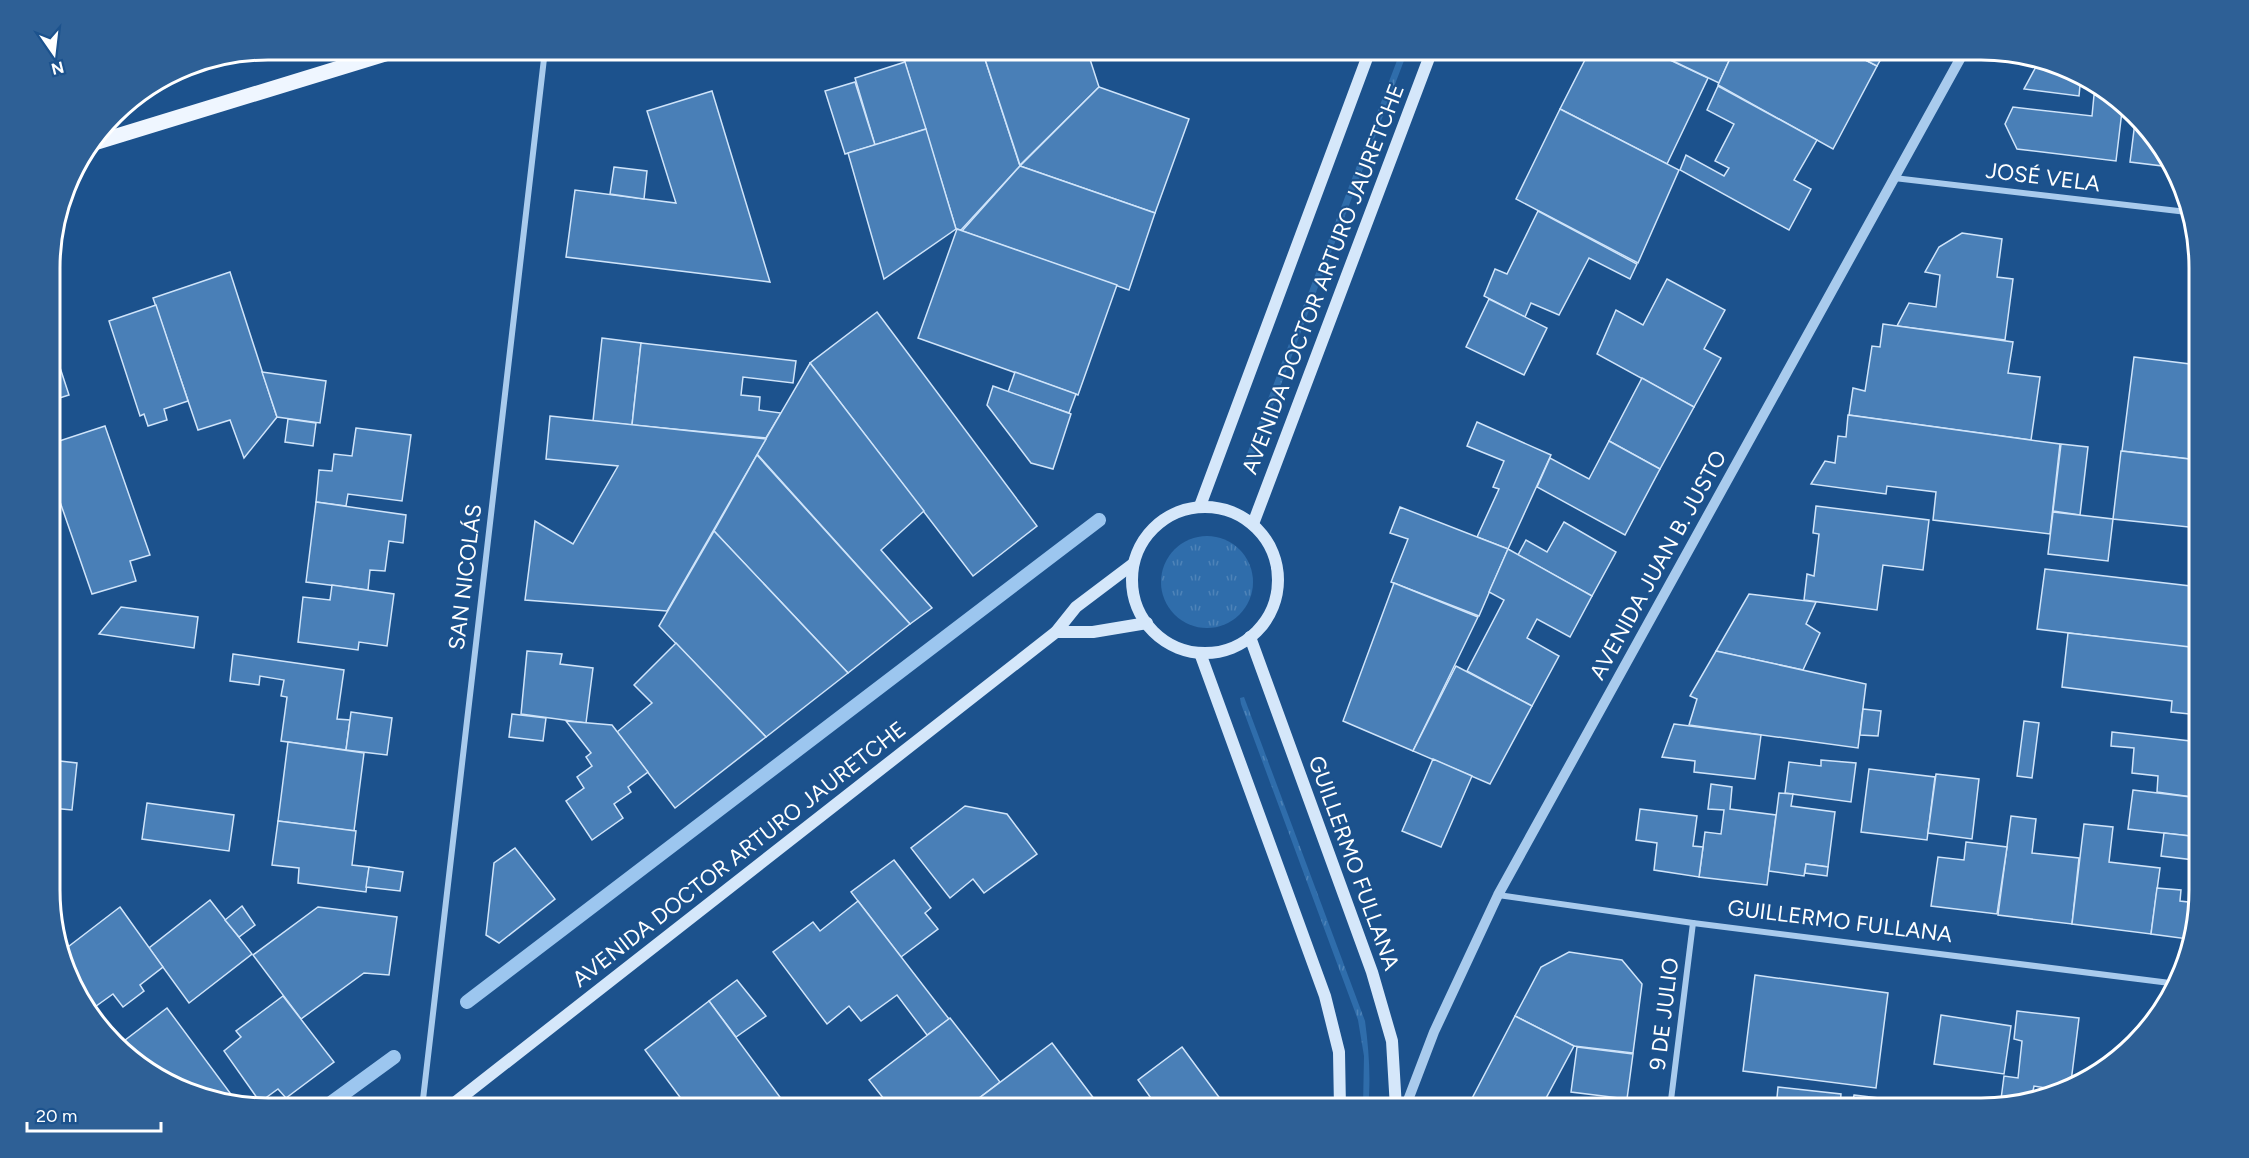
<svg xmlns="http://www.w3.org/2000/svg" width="2249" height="1158" font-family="Figtree,sans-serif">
	<defs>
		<pattern id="park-tufts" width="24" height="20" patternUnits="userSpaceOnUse" patternTransform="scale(1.5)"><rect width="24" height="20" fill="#2f6dab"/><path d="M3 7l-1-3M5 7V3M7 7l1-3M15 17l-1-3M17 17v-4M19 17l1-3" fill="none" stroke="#4e83b8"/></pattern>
	</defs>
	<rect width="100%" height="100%" fill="#1c528d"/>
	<g fill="url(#park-tufts)">
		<path d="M1401,50H1408L1250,466L1249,469H1244V462Z"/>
		<circle cx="1207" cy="582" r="46"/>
		<path d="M1244,697L1365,1021C1369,1051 1371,1078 1368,1108H1363L1364,1056L1358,1020L1241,704L1240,698Z"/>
	</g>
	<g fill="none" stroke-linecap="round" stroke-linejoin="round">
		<g stroke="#9cc6ef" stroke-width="14">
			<path d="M467,1002L1099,520"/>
			<path d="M324,1108L394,1057"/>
		</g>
	</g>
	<g fill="#497fb7" stroke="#cfe4fa" stroke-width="1.5">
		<path d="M901,50H982L1020,166L961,230L956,229Z"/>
		<path d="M982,50H1087L1099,87L1020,165Z"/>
		<path d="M1590,50H1649L1708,78L1667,164L1560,109Z"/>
		<path d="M1650,50H1734L1719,83Z"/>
		<path d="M1734,50H1846L1877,66L1833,149L1718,85Z"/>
		<path d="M1846,50H1886L1877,66Z"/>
		<path d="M905,62L926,129L875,145L855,78Z"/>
		<path d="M2038,63L2078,72L2081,75L2079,96L2024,89Z"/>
		<path d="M855,82L875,145L845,154L825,91Z"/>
		<path d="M1718,86L1817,140L1794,180L1811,189L1789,230L1680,170L1686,155L1724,176L1729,168L1715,161L1734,124L1707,110Z"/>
		<path d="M1099,87L1189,119L1155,213L1020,166Z"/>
		<path d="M712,91L770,282L566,257L575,190L676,203L647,111Z"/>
		<path d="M2094,95L2106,97L2122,111L2116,161L2017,149L2005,124L2013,107L2092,116Z"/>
		<path d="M1560,109L1679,170L1638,263L1516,199Z"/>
		<path d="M2135,122L2163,146L2171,167L2130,162Z"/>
		<path d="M926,129L956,229L884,279L848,153Z"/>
		<path d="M1020,166L1155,213L1129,290L962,231Z"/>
		<path d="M614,167L647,171L644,199L610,194Z"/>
		<path d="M1538,211L1637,264L1630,279L1589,258L1559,315L1531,303L1525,317L1484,296L1495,269L1507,274Z"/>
		<path d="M957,229L1117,285L1078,395L918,338Z"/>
		<path d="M1962,233L2002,239L1997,277L2013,279L2005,340L1897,326L1909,303L1936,307L1940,275L1925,272L1939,247Z"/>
		<path d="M230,272L277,417L244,458L230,420L198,430L153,298Z"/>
		<path d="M1667,279L1725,310L1704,349L1721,358L1694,407L1597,354L1616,310L1643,325Z"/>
		<path d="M1489,299L1547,328L1524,375L1466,347Z"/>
		<path d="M156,305L188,401L164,409L167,420L148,426L144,414L140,416L109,321Z"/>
		<path d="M877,312L1037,526L973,576L810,363Z"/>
		<path d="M1883,324L2013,342L2008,373L2040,377L2031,440L1849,415L1853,388L1865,391L1872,346L1880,347Z"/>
		<path d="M50,337L69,395L50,401Z"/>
		<path d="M602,338L641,343L632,425L593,421Z"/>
		<path d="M641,343L796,361L793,383L743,377L741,395L760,397L759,410L781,413L766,438L632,425Z"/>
		<path d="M2134,357L2198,365V460L2122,451Z"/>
		<path d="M810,363L924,511L881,550L932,608L910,624L757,454Z"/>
		<path d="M262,372L326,381L320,423L277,417Z"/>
		<path d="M1015,372L1076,394L1069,413L1008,392Z"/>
		<path d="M1642,378L1694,407L1660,469L1609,441Z"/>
		<path d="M993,386L1071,414L1053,469L1031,463L987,405Z"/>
		<path d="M1848,415L2060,444L2050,534L1933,520L1936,492L1887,486L1886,494L1811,484L1825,461L1835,463L1838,436L1846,437Z"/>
		<path d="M550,416L766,439L667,611L525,600L535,521L573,544L618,466L546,459Z"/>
		<path d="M288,419L316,423L313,446L285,442Z"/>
		<path d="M1477,422L1551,455L1508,549L1477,537L1499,489L1493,487L1504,461L1467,446Z"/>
		<path d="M105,426L150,555L130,561L136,581L92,594L50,473V444Z"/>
		<path d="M356,428L411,435L402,501L348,494L346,506L316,502L319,470L332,471L334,454L352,456Z"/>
		<path d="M1609,441L1660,469L1625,535L1537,487L1550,458L1589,479Z"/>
		<path d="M2061,444L2088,447L2080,515L2053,511Z"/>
		<path d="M2121,451L2198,460V528L2113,519Z"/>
		<path d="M757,455L910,624L848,673L714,531Z"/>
		<path d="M316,502L406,515L403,543L389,541L385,571L370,570L368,590L306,582Z"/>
		<path d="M1816,506L1929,520L1923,570L1883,565L1877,610L1804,600L1807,574L1814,576L1819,534L1813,533Z"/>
		<path d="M1400,507L1508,549L1479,616L1391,582L1408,539L1390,533Z"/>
		<path d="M2053,512L2113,519L2108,561L2048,554Z"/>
		<path d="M1564,522L1616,552L1592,596L1518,555L1526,540L1547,552Z"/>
		<path d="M714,531L848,673L766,737L659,626Z"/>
		<path d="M1508,549L1592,596L1570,637L1537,619L1527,638L1559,656L1532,706L1467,671L1504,600L1489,592Z"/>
		<path d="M2045,569L2199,587V649L2037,629Z"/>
		<path d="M1394,583L1478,617L1413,751L1343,721Z"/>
		<path d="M332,585L394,594L387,646L359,642L358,650L298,642L303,597L330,600Z"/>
		<path d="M1749,594L1816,602L1806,624L1820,633L1803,670L1716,651Z"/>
		<path d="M121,607L198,617L194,648L99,634Z"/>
		<path d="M2068,633L2199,648V715L2171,712L2172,701L2062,687Z"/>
		<path d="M676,643L766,737L675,808L617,732L652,703L634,685Z"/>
		<path d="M527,651L562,654L560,664L593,668L586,723L521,714Z"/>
		<path d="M1716,651L1866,684L1858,748L1689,725L1697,699L1690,696Z"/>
		<path d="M233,654L344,670L337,719L350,720L346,750L281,741L287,697L281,696L284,680L260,676L259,685L230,681Z"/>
		<path d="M1456,666L1532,706L1490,784L1413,751Z"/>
		<path d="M1863,709L1881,711L1878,736L1860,735Z"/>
		<path d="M351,712L392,718L387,755L346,750Z"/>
		<path d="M512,714L546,718L543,741L509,737Z"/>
		<path d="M566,721L612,725L648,772L628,787L631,792L614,804L623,818L592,840L566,801L584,788L577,777L592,766L586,757L591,753Z"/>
		<path d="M2024,721L2039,723L2032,778L2017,776Z"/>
		<path d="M1674,724L1761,735L1755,779L1694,772L1695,761L1662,757Z"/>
		<path d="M2112,732L2199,742V798L2157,792L2158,776L2132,773L2134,748L2111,746Z"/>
		<path d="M288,742L364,753L354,831L278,821Z"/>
		<path d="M1433,759L1472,776L1441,847L1402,831Z"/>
		<path d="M51,760L77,763L72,810L51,808Z"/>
		<path d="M1821,760L1856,763L1851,802L1785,793L1789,762L1821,766Z"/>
		<path d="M1869,769L1935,777L1927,840L1861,832Z"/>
		<path d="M1936,774L1979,779L1972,839L1928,833Z"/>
		<path d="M1711,784L1732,787L1730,809L1776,815L1767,885L1699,877L1705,832L1721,834L1724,810L1708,809Z"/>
		<path d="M2133,790L2199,798V837L2128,829Z"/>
		<path d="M1779,793L1793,794L1791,806L1835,812L1828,867L1806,864L1804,876L1769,871Z"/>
		<path d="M147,803L234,815L229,851L142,839Z"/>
		<path d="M965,806L1007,814L1037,854L984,893L973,879L950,898L911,848Z"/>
		<path d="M1640,809L1697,816L1693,846L1703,847L1699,877L1654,870L1657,843L1636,840Z"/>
		<path d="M2011,816L2036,819L2032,853L2079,858L2072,924L1998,915Z"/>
		<path d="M278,821L356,831L352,865L369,867L366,892L298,883L299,868L272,865Z"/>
		<path d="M2084,824L2113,827L2109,862L2160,868L2151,934L2072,924Z"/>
		<path d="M2164,833L2199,837V881L2192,880L2194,860L2161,856Z"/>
		<path d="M1966,842L2007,847L1997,914L1931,906L1938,857L1964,860Z"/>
		<path d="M515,848L555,899L499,943L486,935L494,863Z"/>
		<path d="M894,860L931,908L925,913L938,929L901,957L851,892Z"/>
		<path d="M1806,864L1828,867L1827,876L1805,873Z"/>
		<path d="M369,867L403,872L400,891L366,887Z"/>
		<path d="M2157,888L2181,890L2180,901L2197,903L2188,939L2151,934Z"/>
		<path d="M210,900L252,954L189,1003L149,948Z"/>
		<path d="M858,901L949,1019L927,1035L897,995L861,1021L849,1006L827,1024L773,952L813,922L820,931Z"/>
		<path d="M242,906L255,925L239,937L225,920Z"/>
		<path d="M120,907L163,967L140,985L144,991L123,1007L113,994L92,1009L84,998L64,950Z"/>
		<path d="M318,907L397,917L389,975L364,973L301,1019L253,955Z"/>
		<path d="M1569,952L1622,960L1642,984L1633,1053L1574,1046L1515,1016L1541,967Z"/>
		<path d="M1755,975L1888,993L1876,1088L1743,1071Z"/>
		<path d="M737,980L766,1016L736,1037L709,1001Z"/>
		<path d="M283,996L334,1062L286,1098L278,1089L260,1102L224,1051L241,1037L236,1031Z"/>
		<path d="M709,1001L788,1108H688L645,1050Z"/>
		<path d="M167,1008L236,1101L171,1086L120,1044Z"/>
		<path d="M2017,1011L2079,1018L2071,1082L2052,1089L2034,1086L2032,1096L2000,1107L2004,1076L2018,1078L2022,1041L2014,1039Z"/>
		<path d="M1941,1015L2011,1026L2004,1074L1934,1064Z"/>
		<path d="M1515,1016L1574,1046L1544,1102L1552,1106L1551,1108H1467Z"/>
		<path d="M950,1018L1000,1082L966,1108H891L869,1080Z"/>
		<path d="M1052,1043L1101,1108H966Z"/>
		<path d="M1182,1047L1227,1108H1158L1138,1080Z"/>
		<path d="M1577,1047L1633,1054L1627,1099L1571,1092Z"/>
		<path d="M1778,1087L1841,1094L1840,1108H1776Z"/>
		<path d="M1854,1095L1929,1104V1108H1852Z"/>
		<path d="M580,1099L587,1108H568Z"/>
		<path d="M1568,1102L1617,1108H1567Z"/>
	</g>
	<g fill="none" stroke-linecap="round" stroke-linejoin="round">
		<g stroke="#a9cbed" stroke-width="6">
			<path d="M1894,178L2187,212"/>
			<path d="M1498,895L1693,923L2178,984"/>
			<path d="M422,1108L545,50"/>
			<path d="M1670,1108L1693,923"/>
		</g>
		<path stroke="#a9cbed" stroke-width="10" d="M1405,1108L1434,1032L1498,895L1965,50"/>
		<g stroke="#d5e7fa" stroke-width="12">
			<path d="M1200,506L1370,50"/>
			<circle cx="1205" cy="580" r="73"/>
			<path d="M1253,524L1432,50"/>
			<path d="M1056,632H1093L1147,623"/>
			<path d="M1250,637L1372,972L1392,1041L1396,1108"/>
			<path d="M1200,653L1325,996L1339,1052L1340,1108"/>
			<path d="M448,1108L1056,632L1076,607L1133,564"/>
		</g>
		<path stroke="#eff6ff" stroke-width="15" d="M94,143L398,50"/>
	</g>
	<g text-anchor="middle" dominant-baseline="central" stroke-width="4.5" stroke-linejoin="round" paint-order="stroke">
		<g font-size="22" fill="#fff" stroke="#1c528d">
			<text transform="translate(2043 177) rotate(7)">JOSÉ VELA</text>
			<text transform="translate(1323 279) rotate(-69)">AVENIDA DOCTOR ARTURO JAURETCHE</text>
			<text transform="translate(1658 565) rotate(-61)">AVENIDA JUAN B. JUSTO</text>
			<text transform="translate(465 577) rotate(-83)">SAN NICOLÁS</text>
			<text transform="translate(739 854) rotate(-38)">AVENIDA DOCTOR ARTURO JAURETCHE</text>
			<text transform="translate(1354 863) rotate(70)">GUILLERMO FULLANA</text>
			<text transform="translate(1840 921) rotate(7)">GUILLERMO FULLANA</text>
			<text transform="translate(1664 1014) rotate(-83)">9 DE JULIO</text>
		</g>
	</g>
	<path d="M0 0H2249V1158H0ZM268 60H1981A208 208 0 0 1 2189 268V890A208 208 0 0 1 1981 1098H268A208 208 0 0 1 60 890V268A208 208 0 0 1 268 60Z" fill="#2e6096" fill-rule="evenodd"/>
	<path fill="none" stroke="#fff" stroke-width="3" d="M268 60H1981A208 208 0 0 1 2189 268V890A208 208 0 0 1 1981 1098H268A208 208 0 0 1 60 890V268A208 208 0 0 1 268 60Z"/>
	<g transform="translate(54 54) rotate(166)" stroke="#1c528d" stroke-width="4.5" paint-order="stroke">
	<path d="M0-4.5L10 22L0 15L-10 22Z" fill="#ffffff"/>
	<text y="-9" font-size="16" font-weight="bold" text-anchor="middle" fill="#ffffff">N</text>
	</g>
	<path d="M27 1122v9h134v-9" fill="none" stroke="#ffffff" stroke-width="3"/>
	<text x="36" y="1122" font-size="18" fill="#ffffff" stroke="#1c528d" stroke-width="4.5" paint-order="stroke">20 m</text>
</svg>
